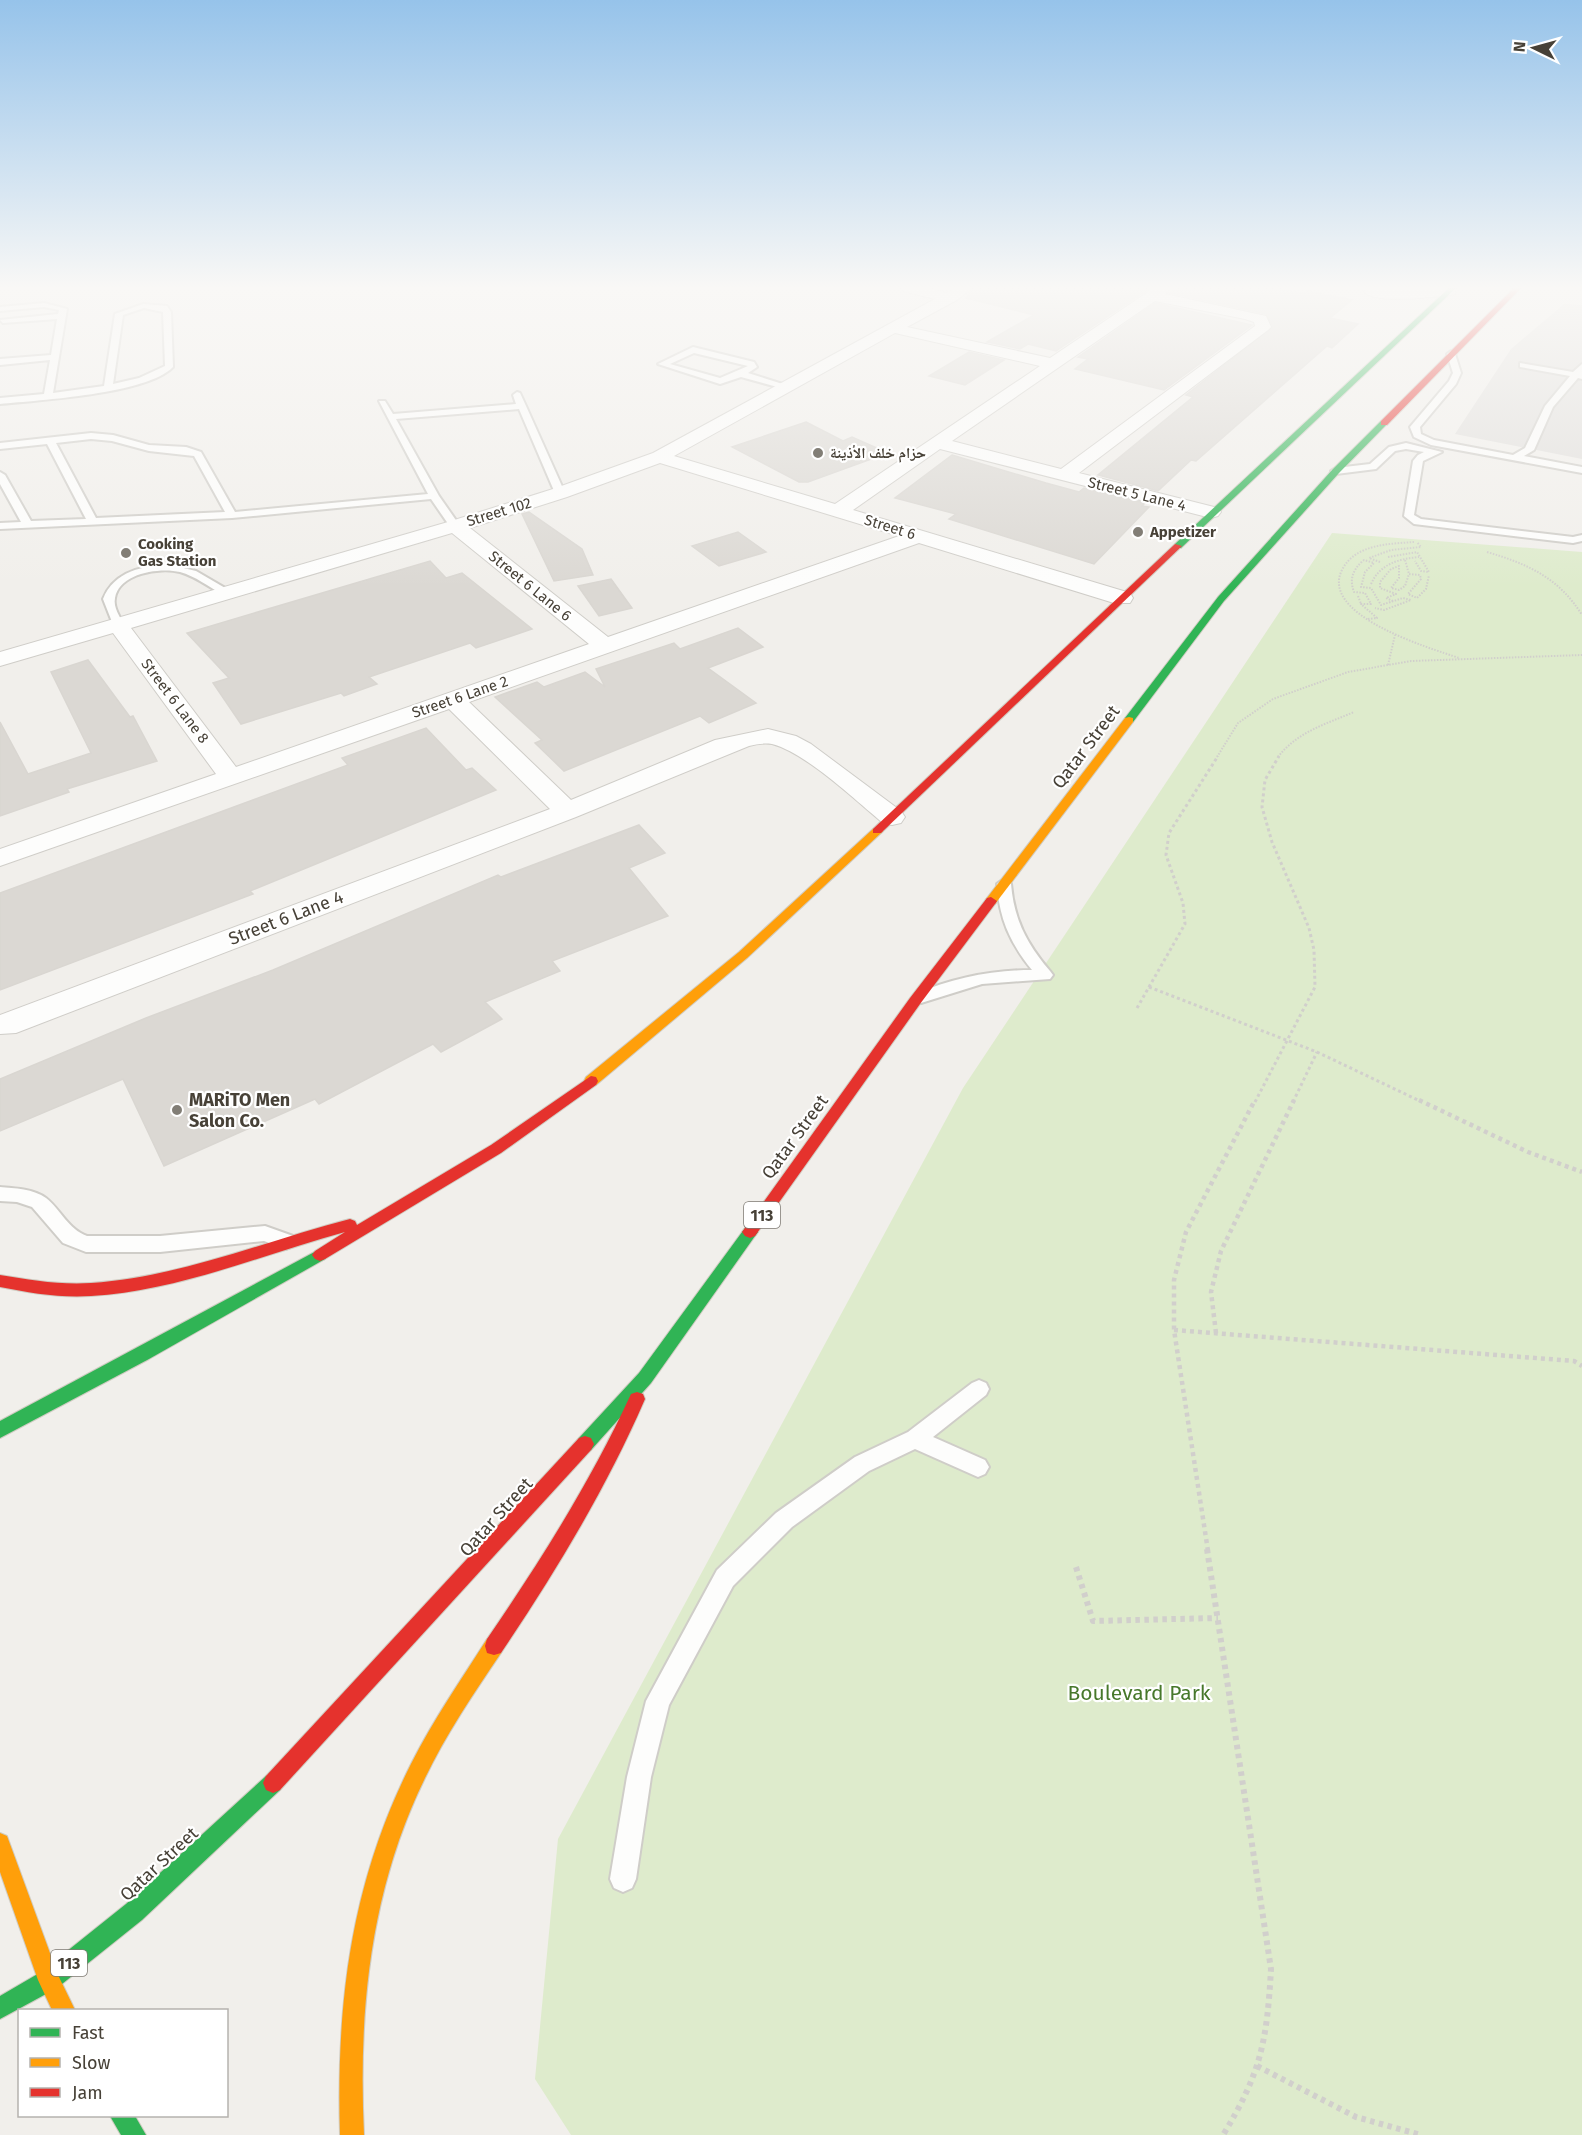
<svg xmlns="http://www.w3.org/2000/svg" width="1582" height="2135" font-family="'Fira Sans','Noto Naskh Arabic',sans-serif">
	<rect width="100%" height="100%" fill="#f1efeb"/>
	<path fill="#deebcc" d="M1332,533L1582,552V2135H571L535,2079L558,1839L963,1088Z"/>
	<path fill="#e0dedb" d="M1564,304L1582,305V459L1455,434L1511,349Z"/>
	<g fill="#dbd8d3" stroke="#d9d6d1" stroke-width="1.5">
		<path d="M975,288H1150L1056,351L1028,344L1020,349L987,342L1034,315L966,298Z"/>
		<path d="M1173,288H1277L1304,294L1308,291L1352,300L1330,318L1358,324L1332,348L1327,346L1196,461L1191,460L1158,491L1098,475L1193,397L1186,395L1273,327L1266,314L1170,293Z"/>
		<path d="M1155,303L1252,325L1164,390L1075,369L1088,359L1078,357Z"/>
		<path d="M969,352L1004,360L965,385L929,376Z"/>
		<path d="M806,422L843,441L852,437L888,453L808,482H799L732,447Z"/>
		<path d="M952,455L1046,483L1079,492L1084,488L1145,503L1142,506L1149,507L1094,564L949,519L956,514L895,498Z"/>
		<path d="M529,512L582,549L593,575L554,581L522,514Z"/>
		<path d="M738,532L766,552L719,566L692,546Z"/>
		<path d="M430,561L446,578L462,573L532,629L476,648L470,643L369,677L377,684L344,696L341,693L241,724L213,683L229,678L187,633Z"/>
		<path d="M611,579L632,608L599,616L578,586Z"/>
		<path d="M738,628L763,647L708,668L756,703L709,723L700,716L564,771L535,743L542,740L495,697L537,682L544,687L585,672L605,687L596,669L674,643L680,649Z"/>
		<path d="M88,660L130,717L133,716L157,761L67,789L69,792L0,816V722L28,774L91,753L51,672Z"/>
		<path d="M426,728L466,770L472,768L496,790L250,891L253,894L0,990V893L348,765L342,758Z"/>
		<path d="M639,825L665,853L629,868L668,916L552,961L560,971L485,1002L502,1019L441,1052L433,1044L319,1104L315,1099L164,1166L123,1079L0,1131V1079L146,1018L273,970L498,875L501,877Z"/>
	</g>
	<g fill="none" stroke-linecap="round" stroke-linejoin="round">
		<defs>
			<g id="lane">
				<path d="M44,303L67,309L53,393L104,386L115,314L143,304L167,306L171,312L173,367C147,394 40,400 0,404V398L44,394L50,360L0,365V359L51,355L57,319L3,323L0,320L58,314L59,310L44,307L0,311V307ZM144,308L163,312L165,366L139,378L113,384L123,315Z"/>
				<path d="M693,347L754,362L757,367L748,373L792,387L788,390L741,377L720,384L658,364ZM694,353L748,366L720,378L670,364Z"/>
				<path d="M1451,351L1455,354L1461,373L1456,384L1420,427L1421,434L1434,440L1513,455L1525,448L1545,406L1570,376L1520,367V363L1573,372L1582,364V379L1578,378L1553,407L1534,450L1524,456L1582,467V473L1431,445L1414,437L1410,427L1449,381L1453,373L1447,354Z"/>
				<path d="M517,392L520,393L526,406L565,493L564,495L555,493L519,409L396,419L439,496L460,526L459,528H451L431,499L232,518L0,529V523L21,522L0,484V472L5,475L31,521L86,519L47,444L0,449V443L91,433L113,435L149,445L186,447L201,452L235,512L428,494L379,401H385L393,414L516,404L513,395ZM91,439L112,441L149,451L194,456L225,512L96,518L56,443Z"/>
				<path d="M1406,443L1442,452L1423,461L1414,515L1421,519L1573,537L1582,535V541L1573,543L1414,524L1404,516L1413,461L1418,455L1424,452L1406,449L1395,451L1376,469L1336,474L1331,471L1336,468L1370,464L1389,447Z"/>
				<path d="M171,565L196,571L232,592L222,594C209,587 195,576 180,572C160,567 119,573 115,598C113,607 120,617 124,625L114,627L103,599C114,571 144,565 171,565Z"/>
				<path d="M1004,879L1011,884C1014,920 1027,944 1050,971L1053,975L1050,979L982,984L921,1003L915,1002L913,998L915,994C953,978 991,970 1032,970C1010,943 999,918 997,884Z"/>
				<path d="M0,1187C14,1188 34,1189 46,1198C61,1210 68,1229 87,1236H160L265,1226L293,1236L295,1241L293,1246L286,1249L264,1241L160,1252H86L63,1243L32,1207L17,1202L0,1201Z"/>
				<path d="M979,1380L986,1383L989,1389L986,1395L933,1437L985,1460L989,1467L985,1474L978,1477L915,1449L869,1471L792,1527L733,1586L669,1705L651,1777L636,1879L632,1888L623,1892L614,1888L610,1879L627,1777L646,1701L717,1570L776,1513L855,1457L908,1432L972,1383Z"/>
			</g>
			<g id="street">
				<path d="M901,288H927L947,293L955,288H973L955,301L907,327L1050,358L1154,288H1171L1165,294L1266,316L1271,327L1268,330L1079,473L1218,508L1221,512L1218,516L1211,518L940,449L853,510L1130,593L1133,598L1130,603H1114L919,543L469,702L571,800L715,740L768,729L796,736L811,744L901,811L905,817L901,823L892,825L883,823C855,800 806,753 772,744C764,743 756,744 749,746L576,817L16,1033L0,1034V1015L550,809L449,709L0,866V849L216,774L113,633L0,666V652L448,522L553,489L653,453L935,299L903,291ZM1155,301L1245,319L1254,322L1255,326L1061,469L952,441ZM895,333L1040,366L835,504L674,456ZM660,463L899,536L608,637L470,528L567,497ZM452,533L589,644L236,767L131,628Z"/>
				<path d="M1455,288V294L1450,295C1433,297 1375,304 1364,292L1368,288Z"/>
			</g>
			<g id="fast">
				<path d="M1449,288H1456L1181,548H1175V544Z"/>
				<path d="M1381,421L1388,423L1339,473L1224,601L1133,722H1125V718L1218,597L1333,469Z"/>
				<path d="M750,1226L755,1228L758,1232L755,1236L651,1383L591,1450L585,1452L579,1450L576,1444L579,1438L639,1373L745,1228Z"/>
				<path d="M320,1249L325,1251L328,1255L325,1259L149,1359L0,1438V1421Z"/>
				<path d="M273,1773L280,1776L283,1783L280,1790L142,1920L57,1988L0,2019V1996L41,1972L126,1904L266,1776Z"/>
				<path d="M110,2116H135L146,2135H121Z"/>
			</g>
			<g id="slow">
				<path d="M1129,717L1133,718V722L995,904H987L985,901L987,898L1125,718Z"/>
				<path d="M877,828L883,831L881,833L747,958L596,1085H586L584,1081L586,1077L739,952L873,829Z"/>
				<path d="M494,1637L501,1639L503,1646L501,1653C474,1693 446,1734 425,1778C370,1890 358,2012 364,2135H340C336,2003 351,1883 411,1764C433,1720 461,1680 487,1639Z"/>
				<path d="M0,1833L7,1836L58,1975L75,2010H52L38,1980L0,1872Z"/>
			</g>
			<g id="jam">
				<path d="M1514,288H1521L1387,425H1381V421Z"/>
				<path d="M1175,544L1182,546L881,833H873V829Z"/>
				<path d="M991,897L997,901L995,904L920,1004L755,1236L750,1238L745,1236L742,1232L745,1228L910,998L987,898Z"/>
				<path d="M591,1076L596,1077L598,1081L596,1085L501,1153L325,1259L320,1261L315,1259L312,1255L315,1251L345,1232C261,1255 178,1291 91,1296C60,1298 30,1293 0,1287V1275C30,1280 60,1285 91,1283C180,1277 265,1241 350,1219L355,1221L357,1225L491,1145Z"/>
				<path d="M637,1392L643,1394L645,1399C606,1489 556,1571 501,1653L494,1655L487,1653L485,1646L487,1639C541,1560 591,1481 631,1394Z"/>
				<path d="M585,1436L591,1438L594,1444L591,1450L280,1790L273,1793L266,1790L263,1783L266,1776L579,1438Z"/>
			</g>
		</defs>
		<use href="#lane" stroke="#cfcdc8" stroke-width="4"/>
		<use href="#street" stroke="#cfcdc8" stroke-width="2"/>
		<use href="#fast" stroke="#d0ccc2" stroke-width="2"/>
		<use href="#slow" stroke="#d0ccc2" stroke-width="2"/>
		<use href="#jam" stroke="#d0ccc2" stroke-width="2"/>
		<g stroke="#d1cfcc" stroke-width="2" stroke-dasharray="1.5 1.5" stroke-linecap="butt">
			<path d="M1414,542C1389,544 1357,544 1343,568C1316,615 1430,648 1459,658"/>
			<path d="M1487,552C1528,564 1559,578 1582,615"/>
			<path d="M1388,557L1417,552L1429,572L1421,571L1415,561"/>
			<path d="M1405,560L1409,574"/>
			<path d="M1380,562L1369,558L1391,550L1421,547L1417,542"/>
			<path d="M1371,584C1380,564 1398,559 1419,557"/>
			<path d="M1358,596L1361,604"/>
			<path d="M1393,601L1386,598L1396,594L1380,588V582L1391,569L1399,566V578L1391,588L1399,590L1405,586L1409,574L1420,575L1421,579L1408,594L1417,598L1426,589L1429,575"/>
			<path d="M1368,619L1377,618L1361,604H1371L1365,593L1354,592C1349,579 1353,569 1364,560L1374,563L1365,572L1361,587L1371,588L1381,605L1403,598L1411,600L1384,610L1375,608"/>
			<path d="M1388,665L1395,635"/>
			<path d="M1217,757L1238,723L1273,699L1348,672L1411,661L1582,655"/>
			<path d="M1278,757C1297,732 1326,724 1354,712"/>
		</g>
		<g stroke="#d1cfcc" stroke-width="3" stroke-dasharray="3 3" stroke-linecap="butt">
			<path d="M1149,987L1317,1052L1422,1102"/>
			<path d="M1137,1008L1185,924L1183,903L1166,855L1169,833L1218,756"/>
			<path d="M1255,1102L1315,987L1314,950L1309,928L1272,842L1262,807L1265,780L1279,756"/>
			<path d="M1293,1102L1317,1052"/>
		</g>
		<g stroke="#d1cfcc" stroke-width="4.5" stroke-dasharray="4 4" stroke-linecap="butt">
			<path d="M1419,1100L1528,1152L1582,1172"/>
			<path d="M1174,1330L1574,1361L1582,1366"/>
			<path d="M1216,1333L1211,1292L1221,1251L1294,1100"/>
			<path d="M1208,1551L1174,1330V1280L1186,1232L1255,1100"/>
		</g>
		<g stroke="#d1cfcc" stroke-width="6" stroke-dasharray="4.5 4.5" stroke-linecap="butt">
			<path d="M1207,1549L1271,1969C1267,2041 1261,2073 1223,2135"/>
			<path d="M1076,1567L1093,1621L1218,1618"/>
			<path d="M1257,2066L1356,2117L1421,2135"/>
		</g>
		<use href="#lane" fill="#fdfdfc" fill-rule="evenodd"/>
		<use href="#street" fill="#fdfdfc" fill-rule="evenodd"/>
		<use href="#fast" fill="#30b455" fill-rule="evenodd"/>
		<use href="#slow" fill="#ff9f0a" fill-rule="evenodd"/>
		<use href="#jam" fill="#e5322d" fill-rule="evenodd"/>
	</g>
	<linearGradient id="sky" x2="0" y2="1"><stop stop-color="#96c3ea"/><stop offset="0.49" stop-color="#f9f8f6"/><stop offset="1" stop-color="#f9f8f6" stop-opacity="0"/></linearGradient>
	<rect width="1582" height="587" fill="url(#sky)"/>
	<g fill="#827e76" stroke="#fff" stroke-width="2">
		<circle cx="818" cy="453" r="6"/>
		<circle cx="1138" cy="532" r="6"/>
		<circle cx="126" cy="553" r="6"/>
		<circle cx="177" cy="1110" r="6"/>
	</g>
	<g text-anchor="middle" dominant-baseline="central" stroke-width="4.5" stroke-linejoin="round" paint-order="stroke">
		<g font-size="15" font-weight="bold" fill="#474137" stroke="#fff" text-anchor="start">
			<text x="830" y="453">حزام خلف الأذينة</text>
			<text x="1150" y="532">Appetizer</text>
			<text x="138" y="544">Cooking<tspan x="138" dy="17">Gas Station</tspan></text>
		</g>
		<g font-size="15" fill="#474137" stroke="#fff">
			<text transform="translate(1137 494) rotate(14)">Street 5 Lane 4</text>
			<text transform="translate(499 512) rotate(-17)">Street 102</text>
			<text transform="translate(890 527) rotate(17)">Street 6</text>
			<text transform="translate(530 586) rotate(39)">Street 6 Lane 6</text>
			<text transform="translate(460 697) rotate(-19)">Street 6 Lane 2</text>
			<text transform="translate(175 701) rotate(53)">Street 6 Lane 8</text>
		</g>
		<g fill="#fff" stroke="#7e7a73" stroke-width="1.5">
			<rect x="744" y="1202" width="36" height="26" rx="4.5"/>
			<rect x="51" y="1950" width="36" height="26" rx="4.5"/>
		</g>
		<g font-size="16" font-weight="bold" fill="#474137">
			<text x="762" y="1215">113</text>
			<text x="69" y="1963">113</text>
		</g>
		<g font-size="18" fill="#474137" stroke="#fff">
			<text transform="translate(1086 747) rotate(-53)">Qatar Street</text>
			<text transform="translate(286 918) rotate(-21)">Street 6 Lane 4</text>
			<text transform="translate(795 1137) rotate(-54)">Qatar Street</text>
			<text transform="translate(496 1517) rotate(-48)">Qatar Street</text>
			<text transform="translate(159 1864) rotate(-43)">Qatar Street</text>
		</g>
		<g font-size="18" font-weight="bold" fill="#474137" stroke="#fff" text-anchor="start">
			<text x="189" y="1100">MARiTO Men<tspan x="189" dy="21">Salon Co.</tspan></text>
		</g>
		<g font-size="21" fill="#47782b" stroke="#fff">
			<text x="1139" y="1693">Boulevard Park</text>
		</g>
	</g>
	<rect x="18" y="2009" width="210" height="108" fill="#ffffff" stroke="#b5b3af" stroke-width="1.5"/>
	<rect x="30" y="2028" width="30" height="9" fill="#30b455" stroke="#b5b3af" stroke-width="1.5"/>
	<text x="72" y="2039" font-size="18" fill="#474137">Fast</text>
	<rect x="30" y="2058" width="30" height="9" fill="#ff9f0a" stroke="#b5b3af" stroke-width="1.5"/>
	<text x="72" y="2069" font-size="18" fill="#474137">Slow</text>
	<rect x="30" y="2088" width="30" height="9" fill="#e5322d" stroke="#b5b3af" stroke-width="1.5"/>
	<text x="72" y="2099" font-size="18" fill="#474137">Jam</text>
	<g transform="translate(1534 48) rotate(275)" stroke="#ffffff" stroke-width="4.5" paint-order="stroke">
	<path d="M0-4.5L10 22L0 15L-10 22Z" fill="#474137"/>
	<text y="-9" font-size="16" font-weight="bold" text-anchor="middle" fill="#474137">N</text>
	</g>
</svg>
